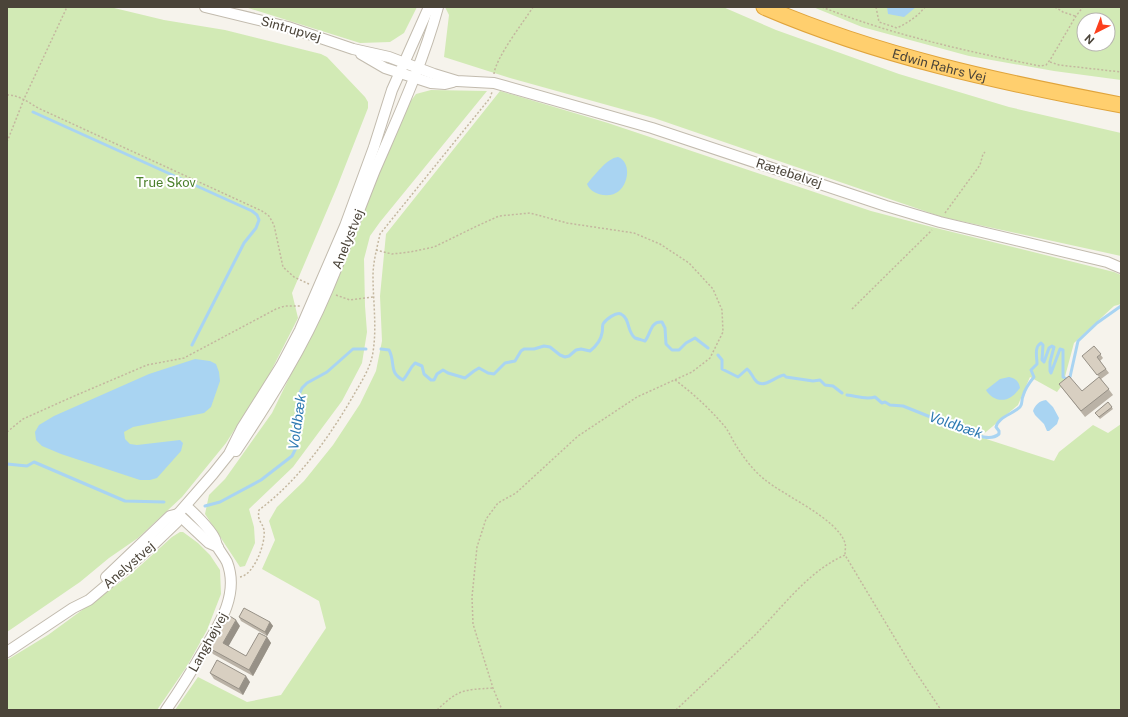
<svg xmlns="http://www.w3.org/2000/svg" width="1128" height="717" font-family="'Public Sans',sans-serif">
	<rect width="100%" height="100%" fill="#f6f3ec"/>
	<g fill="#d2eab5" fill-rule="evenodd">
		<path d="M7,7H110L164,20L225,30L321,54L327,57L365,97L368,102V108L337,187L292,293L298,318L268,377L226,443L182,497L138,538L109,558L80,582L7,632Z"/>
		<path d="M245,7H417L404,33L390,42L360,43Z"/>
		<path d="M445,7H723L776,30L899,74L1009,107L1121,133V256L942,217L654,118L510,78L444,57L449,15Z"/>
		<path d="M813,7H1121V80L1054,71L969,56L862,27ZM1084,20H1108V44H1084Z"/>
		<path d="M431,90L487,91L380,222L370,236L364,259L365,306L367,332L362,363L342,401L293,467L249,509L254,527L255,543L245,566L240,567L205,514L209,495L225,479L272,413L332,290L354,230L410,102L416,94Z"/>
		<path d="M500,91L608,123L871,211L932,227L1114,272L1121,275V304L1114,306L1074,343L1063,384L1057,392L1030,377L1018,405L980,437L1054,461L1059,452L1093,425L1108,433L1121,424V710H175L198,677L247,702L281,695L326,628L319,601L262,569L275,540L269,521L277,507L304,481L333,445L360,404L376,371L382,341L380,296L386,234Z"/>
		<path d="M180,532H183L198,543L210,555L220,570L221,594L207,630L187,666L157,710H7V660L48,635L130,575L172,537Z"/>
	</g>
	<g fill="#a9d4f2">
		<path d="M887,7H916L904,17L888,14Z"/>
		<path d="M618,157C631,162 629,183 619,191C610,199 591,195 587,184C594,176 607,158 618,157Z"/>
		<path d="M195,359L210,361L216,364L219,372L220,381L211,407L204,413L133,427L124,432L125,439L130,444L137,445L180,440L183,443L181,451L157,478L150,480H140L61,454L42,446L36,440L35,432L39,425L54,416L149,374Z"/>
		<path d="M1009,377C1015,378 1019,381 1020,388C1018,390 1015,395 1011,397C1002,403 991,399 986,390L1000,379Z"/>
		<path d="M1046,400L1053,407L1059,418L1057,424L1049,431H1047L1044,424L1035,415L1033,411C1035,405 1039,401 1046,400Z"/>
	</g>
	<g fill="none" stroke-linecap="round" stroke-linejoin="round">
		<g stroke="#a9d4f2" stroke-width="3">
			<path d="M33,112L252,211L257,215L259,220L256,228L244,243L192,345"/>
			<path d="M381,349L389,350C396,363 388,372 403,380C408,375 409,369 415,363L422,366L424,374L431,380H434L437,374L443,370L448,373L465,378L474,371L479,368L488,373L494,374L505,363L515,361L521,351L524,349H534L544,346L550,347L560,355L565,357L569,356L576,350L581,349L590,351C595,347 601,340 602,333C603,330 602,327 603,324C606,319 616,312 621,314C630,318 627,332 635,338C638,339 642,340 645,341C651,334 650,321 662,322L665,328L666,344L672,350H679L686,343L695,338L708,348"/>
			<path d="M718,355L722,360V369L738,377L747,369C752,372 752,378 757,382C765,388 776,376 784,375L786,377L813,381L820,380L825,385L833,386L842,393"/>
			<path d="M847,395C857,396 865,400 875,397L882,403L885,402L890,405L903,406L933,418L940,417L955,427C956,427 961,425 961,425C965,426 966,429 969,431C976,436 991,441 999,434V431L996,427C998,417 1013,414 1020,407C1023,404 1021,400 1023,396C1025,389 1029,383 1034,377L1031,370L1037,364C1037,357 1034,347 1041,343L1043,345L1042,360L1044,362L1049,348L1052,346L1054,347L1050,362V371L1051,373L1060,349L1063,350V377L1067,379L1070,377L1078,341L1097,323L1121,306"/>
			<path d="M7,464L27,466L34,462L125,501L164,502"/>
			<path d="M205,506L220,502L261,480L292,456L296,448L298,397L302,388L307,383L327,372L353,349H366"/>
		</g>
		<defs>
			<g id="minor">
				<path d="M205,7L288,27L353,49L389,57L434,74L457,81L494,83L652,128L886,206L940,222L1107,262L1121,268"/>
				<path d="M361,54L385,68L431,83L445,84L453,82"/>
				<path d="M236,451C270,400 303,348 327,291C344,251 359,210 375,170C398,117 423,63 438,7"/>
				<path d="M178,514L209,543L218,547"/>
				<path d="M106,577L170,516L178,514"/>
				<path d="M7,652L73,608L89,600L115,578L152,546L177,522L178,514L213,474L229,454L242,428L281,366L300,330L345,226L374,147L392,90L429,7"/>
				<path d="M166,710C180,690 193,669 205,648C221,622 239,593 227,562C224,556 220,552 217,546C216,543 216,540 214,537C209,528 194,513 186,506"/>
			</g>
			<g id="highway">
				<path id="s1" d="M764,7C878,56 999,82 1121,105"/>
			</g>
		</defs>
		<use href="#minor" stroke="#c2bbae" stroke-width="12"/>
		<use href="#highway" stroke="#e0a43c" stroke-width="17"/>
		<g stroke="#c4b79f" stroke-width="1.5" stroke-dasharray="2 2" stroke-linecap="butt">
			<path d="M822,7C892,35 966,51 1040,66L1046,65L1050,60L1076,16L1083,7"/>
			<path d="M876,7L879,22L897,28C909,22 917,17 925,7"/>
			<path d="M1055,7L1063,12L1075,16"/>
			<path d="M1050,62L1059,65L1121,72"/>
			<path d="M494,74C496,57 523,23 533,7"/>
			<path d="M7,95C19,95 28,102 38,108L262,211L269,216L274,225L283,267L294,277L309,284"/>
			<path d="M7,142L24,99L67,7"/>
			<path d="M945,213L980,165L983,154L985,152"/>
			<path d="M376,250L392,254L410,252L434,247L477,226L499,216L530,213L567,223L634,233L660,244L689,263L713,289L722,310L723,332L710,358L692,372L637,397L578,436L516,493L498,503L486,519L477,547L472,597L473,624L493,688L502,710"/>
			<path d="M336,295L350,300L373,297"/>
			<path d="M852,309L932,230"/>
			<path d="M675,380C694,394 711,410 726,428C730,434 733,441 737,447C744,458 753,470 764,479C784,496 837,518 845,543C846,546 845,551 845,555"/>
			<path d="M7,432L23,419L72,397L147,365L184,358L276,309L285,306H301"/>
			<path d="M240,577C254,575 266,543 264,530C262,521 257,522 259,510C300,479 331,435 356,391C363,379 371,366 373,352C377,327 373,301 373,276C373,262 377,248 380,234L490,98L492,92"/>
			<path d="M437,710C459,689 463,690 493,688"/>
			<path d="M676,710C702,685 728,661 754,636C782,608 808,571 845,555L911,665L941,710"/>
		</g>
		<use href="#minor" stroke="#fff" stroke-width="10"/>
		<use href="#highway" stroke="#ffcf6e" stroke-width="15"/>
	</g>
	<g fill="#bab2a6">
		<path d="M1094,346L1103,358L1100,361L1109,373L1101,379L1113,395L1085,417L1059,384L1082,391L1099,377L1085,359Z"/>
		<path d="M1108,402L1113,409L1100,419L1095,413Z"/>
		<path d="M239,617L270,622L273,626L267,636L241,621Z"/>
		<path d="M240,626L228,646L246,656L267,637L271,643L253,676L213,654L209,648Z"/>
		<path d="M210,673L250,682L243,695L214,679Z"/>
	</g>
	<g fill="#979187">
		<path d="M236,620L240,626L227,649L223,643Z"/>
		<path d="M270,622L273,626L267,636L265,632Z"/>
		<path d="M267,637L271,643L253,676L249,670Z"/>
		<path d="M246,676L250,682L243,695L239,689Z"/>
	</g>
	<g fill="#d8cfc1" stroke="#979187">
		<path d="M1094,346L1101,354L1097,357L1106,369L1097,375L1082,356Z"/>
		<path d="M1069,376L1082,391L1099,377L1109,389L1081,411L1059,384Z"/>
		<path d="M1108,402L1112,407L1099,417L1095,413Z"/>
		<path d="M244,608L270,622L265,632L239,617Z"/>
		<path d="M228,615L236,620L223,643L246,656L259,633L267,637L249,670L209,648Z"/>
		<path d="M217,660L246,676L239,689L210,673Z"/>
	</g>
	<g text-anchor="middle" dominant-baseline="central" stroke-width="4" stroke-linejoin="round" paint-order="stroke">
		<g font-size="13" fill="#4b4439" stroke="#fff">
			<text transform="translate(291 29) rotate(16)">Sintrupvej</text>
			<text stroke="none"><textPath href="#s1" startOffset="185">Edwin Rahrs Vej</textPath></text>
			<text transform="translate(789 173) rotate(18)">Rætebølvej</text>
			<text transform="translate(348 239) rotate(-68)">Anelystvej</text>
			<text transform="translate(129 565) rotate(-41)">Anelystvej</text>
			<text transform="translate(208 642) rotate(-61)">Langhøjvej</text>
		</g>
		<g font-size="13" fill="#4a7f2a" stroke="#fff">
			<text x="166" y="182">True Skov</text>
		</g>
		<g font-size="14" font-style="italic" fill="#2e7ab2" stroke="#fff">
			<text transform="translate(297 422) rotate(-82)">Voldbæk</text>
			<text transform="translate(956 425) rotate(19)">Voldbæk</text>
		</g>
	</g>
	<rect width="1128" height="717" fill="none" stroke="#4b4439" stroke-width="16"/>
	<g transform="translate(1096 32) rotate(222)"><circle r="19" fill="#ffffff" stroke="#b7b4b0"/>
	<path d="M0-3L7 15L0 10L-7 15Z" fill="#fc3f1d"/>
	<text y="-6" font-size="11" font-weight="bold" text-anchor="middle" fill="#4b4439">N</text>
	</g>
</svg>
